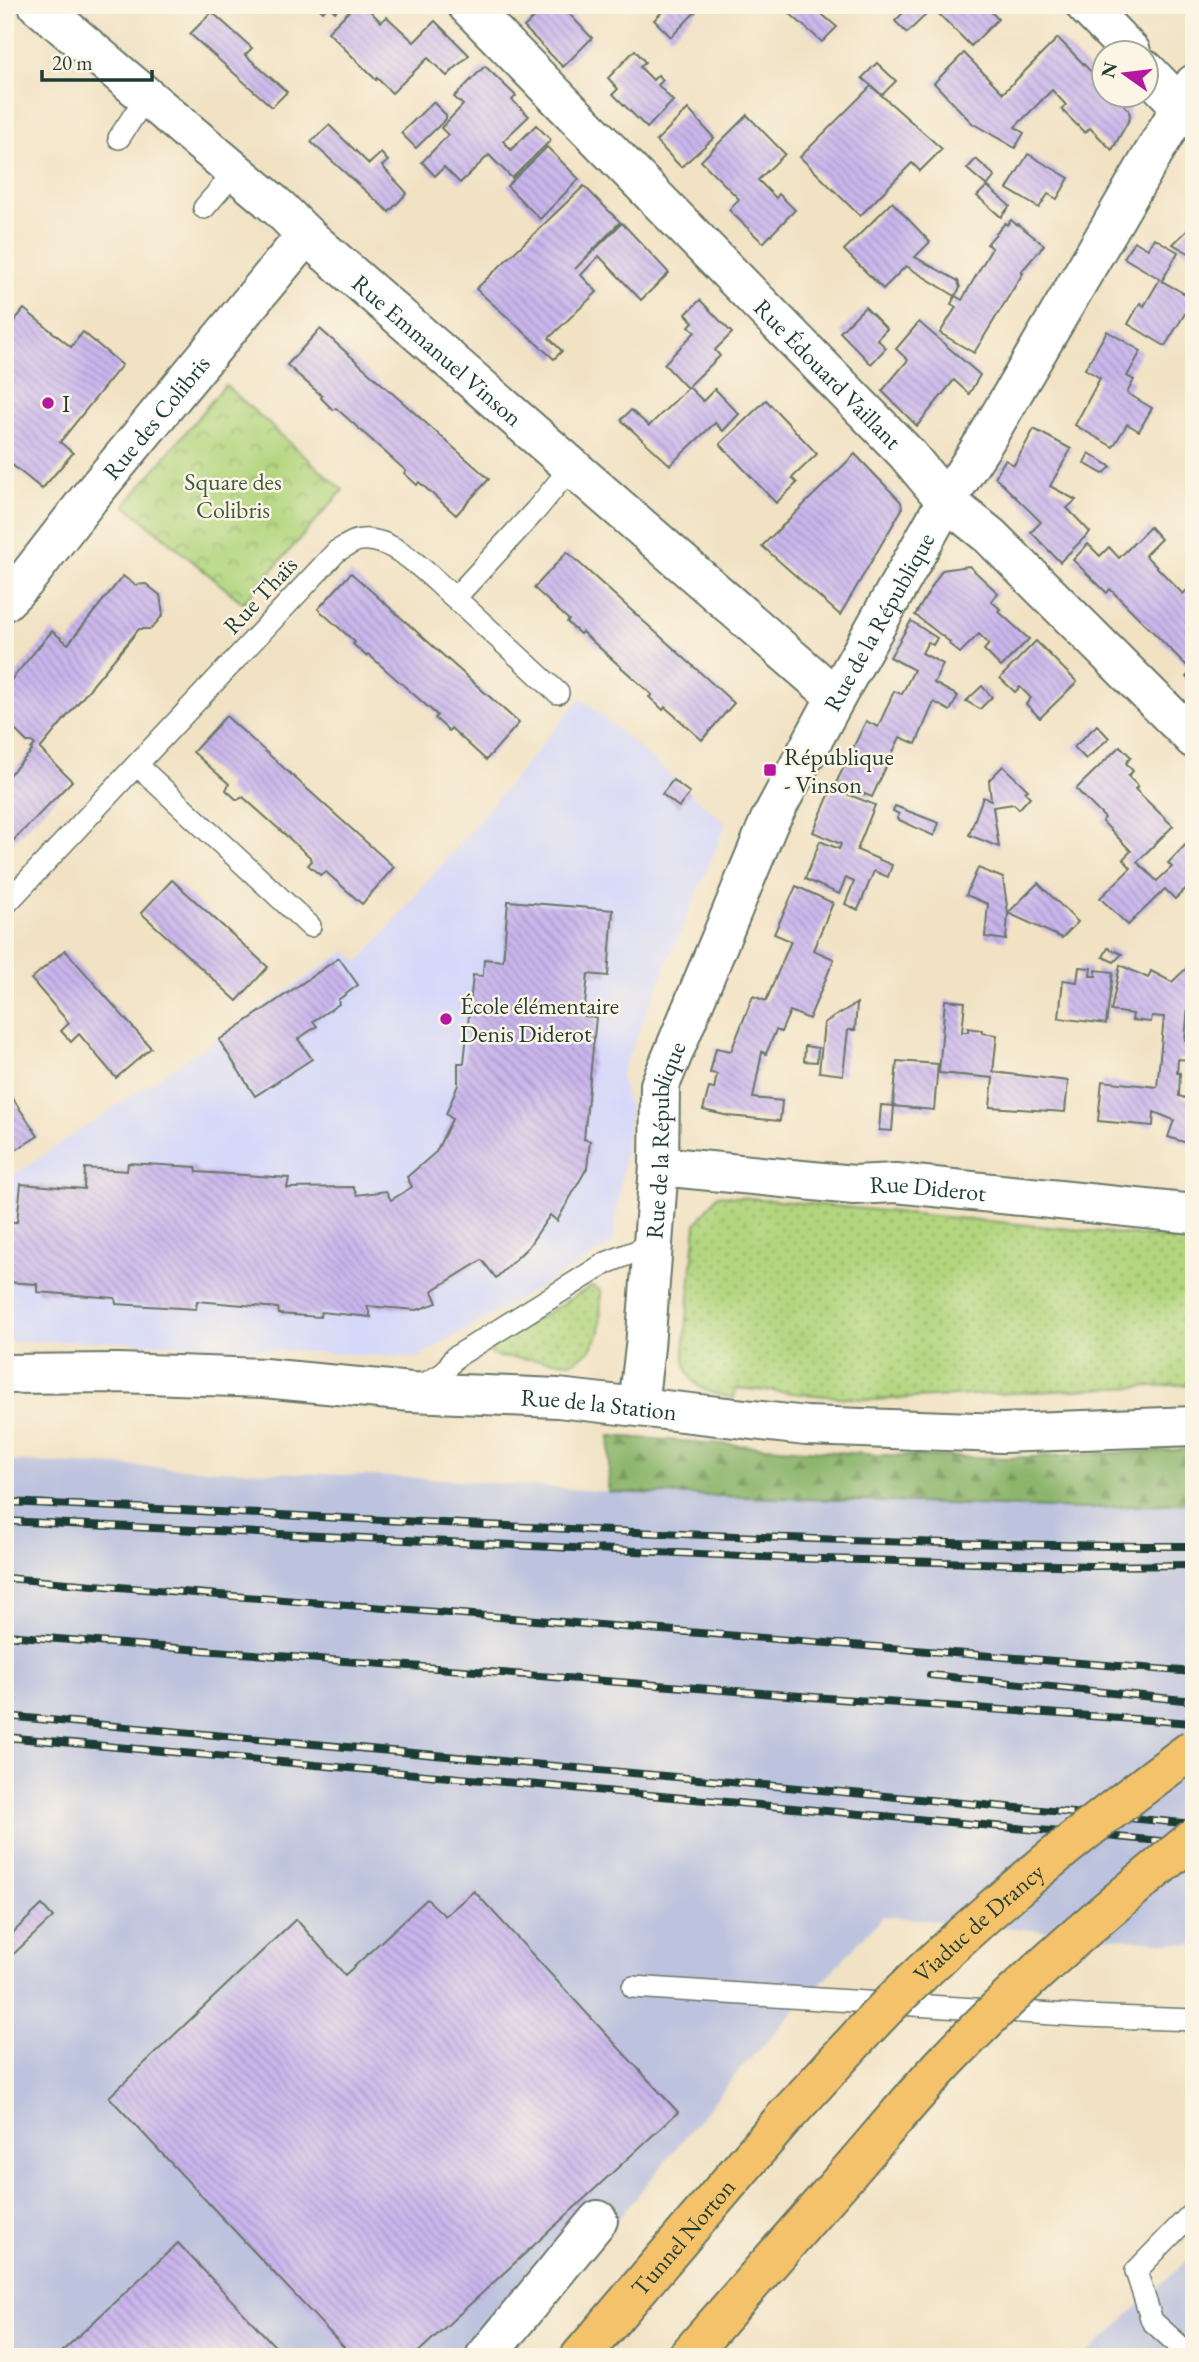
<svg xmlns="http://www.w3.org/2000/svg" width="1199" height="2362" font-family="'EB Garamond',serif">
	<defs>
		<pattern id="grass-dots" width="8" height="8" patternUnits="userSpaceOnUse" patternTransform="scale(1.75)"><rect width="8" height="8" fill="#b2d57e"/><path d="M2 2h.1M6 6h.1" fill="none" stroke="#90ae68" stroke-width="1.8" stroke-linecap="round"/></pattern>
		<pattern id="forest-firs" width="22" height="20" patternUnits="userSpaceOnUse" patternTransform="scale(1.75)"><rect width="22" height="20" fill="#8db66d"/><path d="M5 1l3.5 6h-7zM16 11l3.5 6h-7z" fill="#73955a"/></pattern>
		<pattern id="park-crowns" width="20" height="18" patternUnits="userSpaceOnUse" patternTransform="scale(1.75)"><rect width="20" height="18" fill="#b2d57e"/><path d="M2 6a3 3 0 1 1 6 0M12 15a3 3 0 1 1 6 0" fill="none" stroke="#90ae68"/></pattern>
		<pattern id="building-back-hatch" width="6" height="6" patternUnits="userSpaceOnUse" patternTransform="scale(1.75)"><rect width="6" height="6" fill="#cab6ed"/><path d="M-1 5l2 2M0 0l6 6M5-1l2 2" fill="none" stroke="#a395c1"/></pattern>
	</defs>
	<rect width="100%" height="100%" fill="#fcf5e5"/>
	<filter id="ink" filterUnits="userSpaceOnUse"><feTurbulence type="fractalNoise" baseFrequency=".0143" numOctaves="2"/><feDisplacementMap in="SourceGraphic" scale="14" xChannelSelector="R" yChannelSelector="G"/><feConvolveMatrix kernelMatrix="1 2 1 2 8 2 1 2 1" color-interpolation-filters="sRGB"/></filter>
	<filter id="wash" filterUnits="userSpaceOnUse"><feTurbulence type="fractalNoise" baseFrequency=".00686" numOctaves="4" result="noise"/><feDisplacementMap in="SourceGraphic" scale="28" xChannelSelector="R" yChannelSelector="G"/><feGaussianBlur stdDeviation="1.57" result="paint"/><feColorMatrix in="noise" values="0 0 0 0 0 0 0 0 0 0 0 0 0 0 0 0 0 1.4 0 .05"/><feComposite in="paint" operator="in"/></filter>
	<g filter="url(#wash)">
		<rect width="100%" height="100%" fill="#f1e2c4"/>
		<path fill="#d5d8f9" d="M581,698L726,824L620,1076L630,1110L613,1244L417,1358L109,1341H5V1181L346,951L360,962Z"/>
		<g fill="#bdc3de">
			<path d="M5,1461L442,1479L608,1492L1084,1509L1194,1502V1945L883,1916L738,2072L506,2357H5Z"/>
			<path d="M1194,2253V2357H1084Z"/>
		</g>
		<g fill="url(#grass-dots)" stroke="#688959" stroke-width="2">
			<path d="M718,1195L1194,1241V1384L872,1400L736,1388L734,1398C703,1392 686,1387 684,1351L696,1224Z"/>
			<path d="M592,1286L601,1291L600,1333L588,1352L572,1362L498,1357L490,1352L494,1345Z"/>
		</g>
		<path fill="url(#forest-firs)" stroke="#567a50" stroke-width="2" d="M610,1436L879,1455L1009,1458L1194,1449V1502L1084,1509L608,1492Z"/>
		<path fill="url(#park-crowns)" stroke="#688959" stroke-width="2" d="M225,385L343,490L243,603L125,505Z"/>
		<g id="blocks">
			<g fill="url(#building-back-hatch)">
				<path d="M316,5H341L335,12L329,6L323,12Z"/>
				<path d="M343,5H374L369,10L381,22L387,17L414,42L435,21L469,55L447,76L428,58L392,93L377,78L376,80L328,32L349,11Z"/>
				<path d="M526,5H561L592,38L563,67L524,27L537,15Z"/>
				<path d="M661,5H702L671,37L654,20L665,9Z"/>
				<path d="M780,5H811L837,27L822,42Z"/>
				<path d="M911,5H929L932,9L907,33L895,21Z"/>
				<path d="M935,5H985L998,19L971,46L933,8Z"/>
				<path d="M212,12L252,48L245,55L287,92L272,107L190,34Z"/>
				<path d="M1058,38L1104,85V94H1114L1129,110L1130,118L1112,150L1090,128L1085,133L1061,109L1066,105L1052,90L1015,127L1024,133L1015,148L972,123L934,83L964,53L1003,93Z"/>
				<path d="M635,50L645,62L640,67L653,80L658,75L663,80L658,85L673,101L647,128L613,94L618,89L608,78Z"/>
				<path d="M877,63L896,81L882,95L862,78Z"/>
				<path d="M485,66L516,96L512,100L529,116L503,141L511,150L536,125L551,140L512,178L489,155L460,183L444,167L435,176L422,162L448,135L441,128L463,105L454,97Z"/>
				<path d="M871,86L942,149L920,171L912,163L860,216L800,157Z"/>
				<path d="M433,102L446,115V119L416,148L401,133Z"/>
				<path d="M688,109L714,138L681,167L656,141Z"/>
				<path d="M747,115L785,154L758,180L776,198L779,194L795,210L763,243L729,210L739,199L701,161Z"/>
				<path d="M329,125L369,164L381,153L388,161L382,166L407,193L389,212L311,142Z"/>
				<path d="M547,147L579,179L540,219L507,186Z"/>
				<path d="M1028,154L1069,178L1057,199L1048,194L1039,208L1007,189Z"/>
				<path d="M976,159L995,176L987,186L967,169Z"/>
				<path d="M584,186L620,222L575,269L622,223L669,273L641,300L599,256L581,275L597,292L549,338L562,351L554,359L476,289Z"/>
				<path d="M987,186L1010,206L1001,217L977,196Z"/>
				<path d="M892,202L930,242L915,257L958,281L960,288L955,296L906,266L883,289L844,250Z"/>
				<path d="M1011,220L1017,225L1018,224L1044,245L1021,272L1023,273L974,353L940,333L956,307L951,304L955,296L962,300L992,248L987,244L1005,223L1007,225Z"/>
				<path d="M1194,224V256L1173,244Z"/>
				<path d="M1154,238L1178,252L1162,281L1194,299L1165,346L1128,324L1140,303L1144,306L1160,279L1124,258L1134,241L1148,249Z"/>
				<path d="M700,300L732,333L715,350L720,356L687,388L664,364L695,332L689,326L693,322L686,314Z"/>
				<path d="M865,307L887,329L877,339L886,348L871,364L840,332Z"/>
				<path d="M24,309L71,347L83,332L122,365L60,442L73,453L42,489L5,459V365L9,361L5,357V332Z"/>
				<path d="M919,322L980,375L969,394L954,380L917,426L882,391L908,360L896,349Z"/>
				<path d="M320,329L489,479L456,515L419,482L417,485L404,473L406,471L336,408L333,410L321,398L322,396L287,365Z"/>
				<path d="M1107,331L1141,351L1127,376L1134,380L1127,393L1152,408L1139,431L1127,424L1113,447L1075,425L1100,378L1085,369Z"/>
				<path d="M689,387L703,401L715,389L739,414L723,431L715,423L670,465L621,420L631,410L649,426Z"/>
				<path d="M766,400L817,454L792,478L797,483L776,503L720,444Z"/>
				<path d="M1034,429L1071,449L1050,486L1076,500L1067,508L1090,532L1060,562L1031,532L1041,522L995,477L1005,460L1014,465Z"/>
				<path d="M1089,453L1111,467L1103,474L1084,463Z"/>
				<path d="M855,454L901,502L902,509L840,615L762,546Z"/>
				<path d="M1150,527L1161,539L1145,555L1183,594L1194,583V660L1187,666L1110,589L1107,593L1073,560L1088,544L1100,556L1109,547L1119,558Z"/>
				<path d="M567,552L734,703L702,740L665,707L663,710L649,697L652,695L582,632L580,634L567,622L569,620L534,588Z"/>
				<path d="M969,566L998,593L991,601L1000,609L998,611L1029,639L1001,667L984,650L989,644L979,634L960,653L949,644L950,642L915,615L942,570Z"/>
				<path d="M351,573L519,723L486,760L451,728L449,731L435,718L437,715L368,654L366,656L353,644L355,642L318,609Z"/>
				<path d="M123,576L135,585L146,584L160,595L163,615L151,629H139L40,749L72,781L5,849V779L32,751L31,749L35,745L32,742H27L5,720V687L52,631L68,644Z"/>
				<path d="M911,621L937,638L933,645L928,642L922,653L943,664L934,683L958,696L950,711L934,702L916,744L900,737L872,797L836,783L866,721L878,727L894,691L902,694L914,670L890,657Z"/>
				<path d="M1036,641L1077,682L1040,718L1026,704L1031,698L1020,687L1015,692L1000,678Z"/>
				<path d="M1194,669V684L1186,677Z"/>
				<path d="M982,686L992,697L980,709L966,701Z"/>
				<path d="M226,716L394,867L362,904L326,872L320,875L308,865L311,862L310,857L243,797L237,800L226,790L229,784L193,752Z"/>
				<path d="M1097,725L1109,738L1086,759L1074,747Z"/>
				<path d="M1120,746L1131,757L1126,763L1133,771L1128,776L1138,786L1135,789L1173,826L1137,862L1157,881L1172,867L1168,863L1189,841L1194,845V881L1175,899L1165,889L1128,925L1100,898L1131,868L1123,859L1131,851L1102,821L1105,818L1076,789Z"/>
				<path d="M1003,766L1028,790L1025,792L1030,797L1019,809L1014,804L993,807L999,847L969,835L983,797L991,800L989,780Z"/>
				<path d="M673,780L690,793L679,807L662,794Z"/>
				<path d="M832,788L875,805L857,850L892,865L888,877L874,871L858,910L845,904L854,882L846,878L839,894L805,879L820,841L839,849L841,844L813,832Z"/>
				<path d="M895,806L939,823L934,836L897,819L899,814L893,811Z"/>
				<path d="M978,868L1003,878L1008,913L1006,940L985,937L988,904L966,895Z"/>
				<path d="M172,880L268,967L237,1001L141,913Z"/>
				<path d="M1038,883L1078,922L1062,938L1008,913Z"/>
				<path d="M796,886L833,903L813,950L834,959L809,1019L790,1011L781,1032L776,1030L766,1054L762,1052L753,1098L782,1101L780,1121L729,1116L703,1110L709,1088L714,1089L717,1074L710,1073L716,1048L731,1051L753,996L766,1001L791,941L774,934Z"/>
				<path d="M508,901L613,910L608,976L588,974L584,1016L596,1017L584,1139L590,1141L587,1168L557,1221L550,1215L528,1247L496,1278L482,1260L432,1291L437,1303L417,1310L367,1306L371,1317L321,1312L320,1317L279,1314L278,1308L197,1301L196,1309L116,1304L115,1298L37,1292V1284L5,1282V1222H17L21,1184L84,1189L85,1168L127,1171L128,1163L196,1167L197,1172L289,1178L287,1188L353,1187L357,1195L386,1191L391,1200L412,1187L407,1177L436,1152L452,1119L446,1114L458,1085V1063H464L473,975L483,976L484,959L503,961Z"/>
				<path d="M1108,948L1122,954L1114,962L1103,957Z"/>
				<path d="M65,950L151,1048L116,1078L79,1034L71,1042L61,1031L69,1023L31,979Z"/>
				<path d="M339,958L358,985L338,1000L339,1004L313,1021L317,1026L298,1039L312,1059L255,1096L219,1040Z"/>
				<path d="M1194,961V1004L1191,1008L1188,1006L1185,1041L1191,1042L1190,1060L1178,1059L1177,1073H1180L1179,1096L1194,1101V1134L1190,1144L1168,1137L1174,1120L1154,1112L1153,1126L1098,1121L1102,1081L1157,1087L1164,1017L1152,1016L1151,1022L1132,1020L1133,1014L1111,1011L1120,965L1148,978L1151,971L1172,982Z"/>
				<path d="M1079,967L1091,968L1090,976H1096V970L1113,972L1106,1024L1059,1018L1063,980L1077,982Z"/>
				<path d="M945,1000L965,1002L962,1032H968V1028L982,1030V1033L997,1035L993,1072L1068,1081L1065,1112L990,1107L993,1078L939,1073Z"/>
				<path d="M857,1003L855,1030H848L843,1075L819,1072L824,1023Z"/>
				<path d="M805,1046L818,1048L817,1062L804,1061Z"/>
				<path d="M897,1061L938,1064L934,1110L893,1106Z"/>
				<path d="M5,1087L38,1136L5,1157Z"/>
				<path d="M881,1105L894,1106L892,1131L879,1130Z"/>
				<path d="M474,1891L678,2112L413,2357H353L109,2097L296,1919L345,1975L427,1899L445,1916Z"/>
				<path d="M42,1905L53,1917L5,1962V1940Z"/>
				<path d="M178,2243L285,2357H56Z"/>
			</g>
		</g>
	</g>
	<g filter="url(#ink)">
		<use href="#blocks" fill-opacity="0" stroke="#687766" stroke-width="2"/>
		<g fill="none" stroke-linecap="round" stroke-linejoin="round">
			<defs>
				<g id="service">
					<path d="M119,138L146,97"/>
					<path d="M204,208L235,172"/>
					<path d="M455,598L558,693"/>
					<path d="M137,765L310,926"/>
					<path d="M5,905L337,551C345,547 354,540 362,540C395,537 430,577 455,598L536,510L572,466"/>
					<path d="M417,1388L444,1373L454,1358L606,1263L652,1245"/>
					<path d="M633,1987L1084,2016L1194,2020"/>
					<path d="M1192,2357L1152,2321L1136,2271L1194,2211"/>
				</g>
				<g id="minor">
					<path id="s1" d="M38,5L280,209L306,235L836,697"/>
					<path id="s2" d="M467,5L906,453L946,501L990,536L1194,739"/>
					<path d="M1085,5L1131,52"/>
					<path d="M1146,70L1194,120"/>
					<path id="s3" d="M5,601L24,582L89,498L306,235"/>
					<path d="M485,2357L598,2220"/>
				</g>
				<g id="tertiary">
					<path id="s4" d="M659,1166L854,1185L896,1183L1194,1214"/>
					<path id="s5" d="M5,1374L118,1373L264,1378L411,1392L558,1398L806,1426L1002,1433L1194,1426"/>
					<path id="s6" d="M638,1406L645,1347L659,1166L660,1085L769,822L836,697L946,501L983,444L1194,84"/>
				</g>
				<g id="motorway">
					<path id="s7" d="M580,2357L784,2118"/>
					<path d="M687,2357L849,2172"/>
				</g>
			</defs>
			<use href="#service" stroke="#687766" stroke-width="24"/>
			<use href="#minor" stroke="#687766" stroke-width="42"/>
			<use href="#tertiary" stroke="#687766" stroke-width="42"/>
			<use href="#motorway" stroke="#687766" stroke-width="42"/>
			<use href="#service" stroke="#fff" stroke-width="21"/>
			<use href="#minor" stroke="#fff" stroke-width="38"/>
			<use href="#tertiary" stroke="#fff" stroke-width="38"/>
			<use href="#motorway" stroke="#f3c26a" stroke-width="38"/>
			<defs>
				<g id="rail">
					<path d="M5,1502C401,1519 797,1546 1194,1546"/>
					<path d="M5,1521L784,1558L1090,1566L1194,1565"/>
					<path d="M5,1578L1194,1672"/>
					<path d="M5,1635L840,1699L1194,1723"/>
					<path d="M930,1675L1194,1701"/>
					<path d="M5,1716L1194,1824"/>
					<path d="M5,1737L1194,1844"/>
				</g>
			</defs>
			<use href="#rail" stroke="#1f3d34" stroke-width="8"/>
			<use href="#rail" stroke="#fcf5e5" stroke-width="5" stroke-dasharray="16" stroke-linecap="butt"/>
			<defs>
				<g id="motorway-bridge">
					<path id="s8" d="M784,2118C823,2077 860,2033 900,1994C991,1904 1091,1824 1194,1748"/>
					<path d="M849,2172C882,2134 914,2095 948,2059C1024,1979 1108,1908 1194,1838"/>
				</g>
			</defs>
			<use href="#motorway-bridge" stroke="#687766" stroke-width="42" stroke-linecap="butt"/>
			<use href="#motorway-bridge" stroke="#f3c26a" stroke-width="38"/>
		</g>
	</g>
	<g fill="#b5179e" stroke="#fcf5e5" stroke-width="2.5">
		<circle cx="48" cy="403" r="7"/>
		<rect x="763" y="763" width="14" height="14" rx="3.5"/>
		<circle cx="446" cy="1019" r="7"/>
	</g>
	<g text-anchor="middle" dominant-baseline="central" stroke-width="5" stroke-linejoin="round" paint-order="stroke">
		<g font-size="24" fill="#1f3d34" stroke="#fcf5e5">
			<text stroke="none"><textPath href="#s1" startOffset="528">Rue Emmanuel Vinson</textPath></text>
			<text stroke="none"><textPath href="#s2" startOffset="516">Rue Édouard Vaillant</textPath></text>
			<text stroke="none"><textPath href="#s3" startOffset="238">Rue des Colibris</textPath></text>
			<text transform="translate(260 595) rotate(-47)">Rue Thaïs</text>
			<text stroke="none"><textPath href="#s6" startOffset="835">Rue de la République</textPath></text>
			<text stroke="none"><textPath href="#s6" startOffset="268">Rue de la République</textPath></text>
			<text stroke="none"><textPath href="#s4" startOffset="270">Rue Diderot</textPath></text>
			<text stroke="none"><textPath href="#s5" startOffset="595">Rue de la Station</textPath></text>
			<text stroke="none"><textPath href="#s8" startOffset="276">Viaduc de Drancy</textPath></text>
			<text stroke="none"><textPath href="#s7" startOffset="158">Tunnel Norton</textPath></text>
		</g>
		<g font-size="24" fill="#1f3d34" stroke="#fcf5e5" text-anchor="start">
			<text x="62" y="403">I</text>
			<text x="784" y="756">République<tspan x="784" dy="28">- Vinson</tspan></text>
			<text x="460" y="1005">École élémentaire<tspan x="460" dy="28">Denis Diderot</tspan></text>
		</g>
		<g font-size="24" fill="#3c5b43" stroke="#fcf5e5">
			<text x="233" y="481">Square des<tspan x="233" dy="28">Colibris</tspan></text>
		</g>
	</g>
	<rect width="1199" height="2362" fill="none" stroke="#fcf5e5" stroke-width="28"/>
	<g transform="translate(1125 74) rotate(284)"><circle r="33" fill="#fcf5e5" stroke="#a4ab9e" stroke-width="2"/>
	<path d="M0-5L12 26L0 18L-12 26Z" fill="#b5179e"/>
	<text y="-10" font-size="19" font-weight="bold" text-anchor="middle" fill="#1f3d34">N</text>
	</g>
	<path d="M42 70v10h110v-10" fill="none" stroke="#1f3d34" stroke-width="3.5"/>
	<text x="52" y="70" font-size="21" fill="#1f3d34" stroke="#fcf5e5" stroke-width="5" paint-order="stroke">20 m</text>
</svg>
